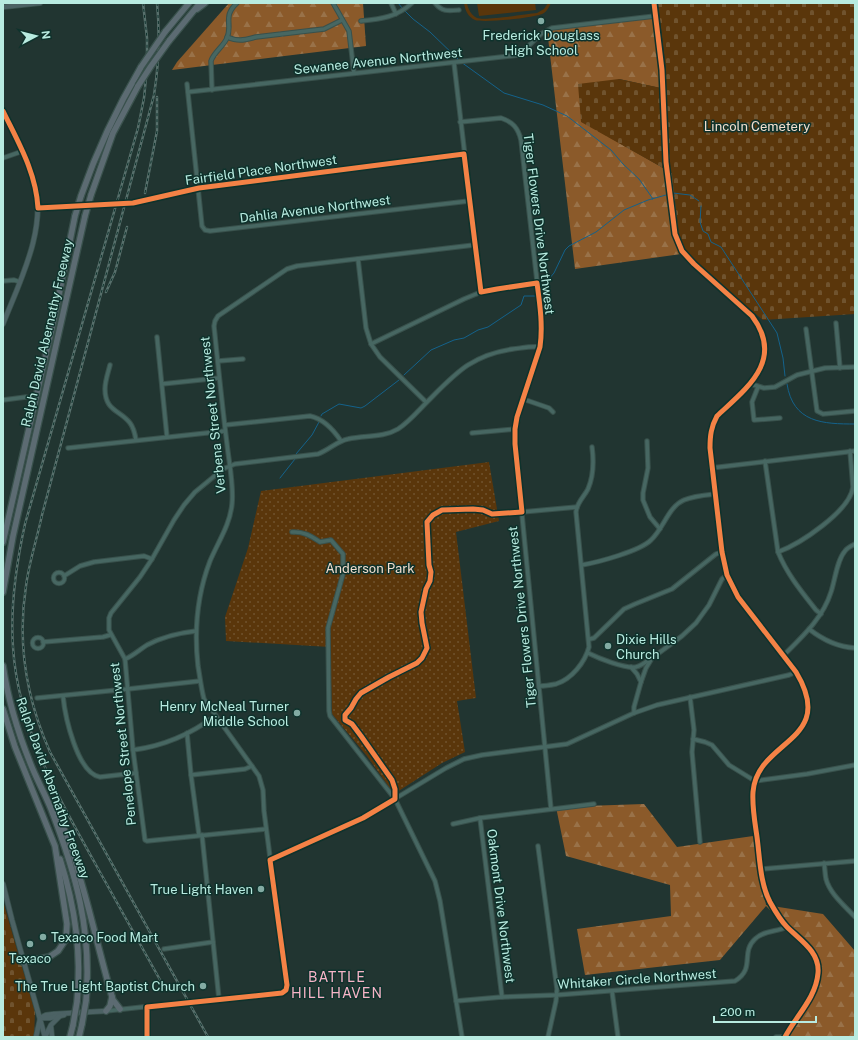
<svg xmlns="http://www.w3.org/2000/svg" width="858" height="1040" font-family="'Public Sans',sans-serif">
	<defs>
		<pattern id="forest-firs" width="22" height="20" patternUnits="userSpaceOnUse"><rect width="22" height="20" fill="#8b5a2a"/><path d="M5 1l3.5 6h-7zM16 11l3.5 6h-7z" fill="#997249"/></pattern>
		<pattern id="cemetery-stones" width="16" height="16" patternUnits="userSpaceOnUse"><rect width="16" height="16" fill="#5a360b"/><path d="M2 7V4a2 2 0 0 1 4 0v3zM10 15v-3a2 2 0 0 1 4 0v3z" fill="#70532e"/></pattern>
		<pattern id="park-dots" width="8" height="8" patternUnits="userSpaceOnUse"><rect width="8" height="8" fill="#5a360b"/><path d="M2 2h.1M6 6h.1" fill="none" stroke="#70532e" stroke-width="1.8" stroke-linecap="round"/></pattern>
	</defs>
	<rect width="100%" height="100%" fill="#213531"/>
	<g fill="#5a360b">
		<path d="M464,3H467C468,9 471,15 477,18C485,21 526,14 537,13L544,9L548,3H551C549,7 547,11 544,13C537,18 483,23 475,20C468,17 465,10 464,3Z"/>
		<path d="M477,3H535L536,10L479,16Z"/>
	</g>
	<g fill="url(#forest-firs)">
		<path d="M229,3H363L366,46L172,70L177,62Z"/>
		<path d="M653,17L659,70L660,88L619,79L581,121L672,173L681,254L575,269L547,29Z"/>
		<path d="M644,804L677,847L760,835L762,881L766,905L823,914L855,951V1037H787L790,1022L817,987L818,965L808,948L766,906L720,960L585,975L577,929L671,916L670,885L566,856L556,807Z"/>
	</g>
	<g fill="url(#cemetery-stones)">
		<path d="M658,3H855V314L763,320L681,254L672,173L581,122L578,84L619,79L666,89V69Z"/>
		<path d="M3,901L35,1012L34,1037H3Z"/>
	</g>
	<path fill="url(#park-dots)" d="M489,462L499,521L456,532L476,698L457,701L465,752L442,763L394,794L367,756L332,714L330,647L226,641L225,617L248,548L261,491Z"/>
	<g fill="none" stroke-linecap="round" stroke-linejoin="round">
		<g stroke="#14628b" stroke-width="1">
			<path d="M398,3L403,9"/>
			<path d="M405,11L413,19L430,32L459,60"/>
			<path d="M461,62L504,93L543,105L567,116L611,150L623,164L639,179L653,199H652"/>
			<path d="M673,193L690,195L699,201"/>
			<path d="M701,206L700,222L703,231L708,234L711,242L721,247L777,333L783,358L785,376"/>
			<path d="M541,288L554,273L565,250L569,246L596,232L624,210L648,200L666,195"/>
			<path d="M404,375L431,350L454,340L464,338L478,330L488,327L521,305L524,296H535"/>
			<path d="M787,384C793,423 823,424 855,424"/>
			<path d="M321,416L322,414L339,404L361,408L365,406L399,380"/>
			<path d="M296,454L312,435L319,422"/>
			<path d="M280,478L295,459"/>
		</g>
		<defs>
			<g id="minor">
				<path d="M333,3L349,31L354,73"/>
				<path d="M391,3L396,14"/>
				<path d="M435,3C442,12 448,11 459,10"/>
				<path d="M361,21C381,19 397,17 412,3"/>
				<path d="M227,37C239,42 244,40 256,37L324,29L342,20"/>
				<path d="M454,63L481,292"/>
				<path d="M187,84L202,226L205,230L210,231L469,201"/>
				<path d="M212,90L211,61C214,52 223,47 227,38C233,24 222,17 237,3"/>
				<path d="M188,92L519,55L541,34L552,28L655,16"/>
				<path d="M460,122L501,118C513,122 518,128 521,140L542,325C541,367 515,402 515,444L551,809"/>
				<path d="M3,158L23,151"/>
				<path d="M38,208L133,203L199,188L464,154"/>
				<path d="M358,259L366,328L371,344L380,357L426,402"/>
				<path d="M3,281L14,280L20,282"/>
				<path d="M836,323L840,368"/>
				<path d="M806,329L817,411L823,414L855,411"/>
				<path d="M157,337L167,437"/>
				<path d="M371,344L464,299L481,292L497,289L537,283"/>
				<path d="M218,361L243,359"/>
				<path d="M110,365C108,373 105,381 105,389C105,411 120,410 130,423C134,428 135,434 136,440"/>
				<path d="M162,384L219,378"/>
				<path d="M751,384L764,388L775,387L797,375L825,368L855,367"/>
				<path d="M758,387L752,402L754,420L780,418"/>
				<path d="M523,399L549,408L553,412"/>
				<path d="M3,400L26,397"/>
				<path d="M225,425L310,416C324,419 333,429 341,441"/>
				<path d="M472,433L515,429"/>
				<path d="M647,441L648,468L643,493V500L650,517L660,529"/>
				<path d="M68,448L225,431"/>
				<path d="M765,461L778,552C787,574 801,591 816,610L821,614"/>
				<path d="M711,468L855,451"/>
				<path d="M522,512L577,507"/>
				<path d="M292,532C303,531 311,536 320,542L331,540L343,554V574L328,628L329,711L330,716L395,799L435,881L440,901L462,1037"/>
				<path d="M778,552C800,544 850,511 853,487L850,451"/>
				<path d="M582,565C599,562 640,551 651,540C664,528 668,507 684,500C693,496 705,495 715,494"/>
				<circle cx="59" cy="578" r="5.5"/>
				<path d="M64,576L80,566L94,562L144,556L152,559"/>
				<path d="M809,629C823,640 837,647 855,648"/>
				<circle cx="38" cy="643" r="5.5"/>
				<path d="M590,639L594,638L624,609L635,604L672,589L716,554L722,552"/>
				<path d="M43,642L103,637L110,635"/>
				<path d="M588,653C598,658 625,669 636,667C641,666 646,662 650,659"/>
				<path d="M783,656C802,637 823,618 831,592C835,580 837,560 845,551C847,548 851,546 855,544"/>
				<path d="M125,659C133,656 139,650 147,645C162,637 178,633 196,631"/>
				<path d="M631,667L637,674L641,682"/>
				<path d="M540,686C545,686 551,685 556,684C572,679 585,662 589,647L576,512C577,502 584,497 588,489C594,475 594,462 592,447"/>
				<path d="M63,696C65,716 77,773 100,777L136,773"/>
				<path d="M690,697L694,730L692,752L700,842"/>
				<path d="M37,698L128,689L200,681"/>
				<path d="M634,713V707L641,682L646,668L652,658L682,636L696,623L709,605L722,579L727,575"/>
				<path d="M187,733L191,775L199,835"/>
				<path d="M693,739L705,742L712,745L729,765L755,781L807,774L855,765"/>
				<path d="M133,750C164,746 191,734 215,716"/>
				<path d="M191,775L245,769L252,766"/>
				<path d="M480,818L502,997"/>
				<path d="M453,824L480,818L594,804"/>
				<path d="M266,829L147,841L145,840L133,750L125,659L109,630V618L111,613L140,577L152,559L174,520L184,505L195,492L223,469L235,464L318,454C329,450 337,441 348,439C365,435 383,438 398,429C409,422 418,411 427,402C455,374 471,355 513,349C522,348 531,346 540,347"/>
				<path d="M202,835L219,999"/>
				<path d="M538,846L557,989L556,1001L548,1037"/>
				<path d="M270,860L363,818L446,768L464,759L482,755L567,744L634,713L657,705L789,675L796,672"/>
				<path d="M824,863C825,869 825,874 826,879C830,894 845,906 855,917"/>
				<path d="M761,869L855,861"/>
				<path d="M164,949L213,942"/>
				<path d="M612,991L618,1037"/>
				<path d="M198,1001L282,993L286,990L287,988L264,811L263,790L259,776L204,699C201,688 200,677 198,666C194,630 197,595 210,561C218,542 230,525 232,504C234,485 229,463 227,444C222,404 218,365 214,326L215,321L218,316L287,269L297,266L474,245"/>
				<path d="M456,1001L502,997L557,995L735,981C756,968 740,953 755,939C764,930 777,932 787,927"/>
				<path d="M106,1011L170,1004"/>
				<path d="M776,1037H783"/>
			</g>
			<g id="major">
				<path d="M654,3L662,70L666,162L675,234L682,251L694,264L752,316C785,360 747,388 717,416C711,427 710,436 710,448L722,552L727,575L738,597L796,672C838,742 757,739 753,792C752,807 755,823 757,837C760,859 760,883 770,902C775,911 780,920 787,927C800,940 820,952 818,973C816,998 796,1016 785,1037"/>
				<path d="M3,7L40,3"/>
				<path d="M3,111C14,133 27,156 34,180C48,227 20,281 3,324"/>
				<path d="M3,884L12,920L45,1037"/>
				<path d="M40,1018L46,1015L54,1014L106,1011"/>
				<path d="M42,1018H50L64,1015"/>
				<path d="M51,1027L52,1037"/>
				<path d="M36,1037L40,1019"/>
				<path d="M45,1037L51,1025L59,1017"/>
			</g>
			<g id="highway">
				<path d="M197,9L205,3"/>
				<path d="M165,32L189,3"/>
				<path d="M169,41L200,3"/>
				<path d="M91,195L113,133L138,86"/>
				<path d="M81,196C97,150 117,108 141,67"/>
				<path d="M3,542L54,319L75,216"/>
				<path d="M3,592L13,536L85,216"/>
				<path d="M3,666C8,700 18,733 31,765C37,780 45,794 51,809C76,874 92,930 86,1001"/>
				<path d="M3,709L15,747L55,846L67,924L66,939L58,951L49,957L23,962"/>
				<path d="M54,812C68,831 74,856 80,878C92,918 101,960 113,1000L120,1009"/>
				<path d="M60,859C75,906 82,952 77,1002"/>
				<path d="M106,1011L110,1006L112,997"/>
				<path d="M70,1037L73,1025"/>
				<path d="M79,1037L82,1024"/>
			</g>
		</defs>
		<use href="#minor" stroke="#39514c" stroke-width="5.5"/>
		<use href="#major" stroke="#39514c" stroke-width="6"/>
		<use href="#highway" stroke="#39514c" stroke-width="8"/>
		<use href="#minor" stroke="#476762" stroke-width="3.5"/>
		<use href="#major" stroke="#4c6264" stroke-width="4.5"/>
		<use href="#highway" stroke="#5c6b72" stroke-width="5.5"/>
		<defs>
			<g id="rail">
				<path d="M143,3L147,38V68L144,98L138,128L25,524C16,565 10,605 13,647C18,727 58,797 96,865C119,906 141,946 164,987"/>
				<path d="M157,3C160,34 159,64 154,95L42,515C37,539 29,562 26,586C17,643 27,700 50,752L208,1037"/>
				<path d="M145,193L157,131V97"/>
				<path d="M106,292L115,272L127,227"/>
			</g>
		</defs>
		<use href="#rail" stroke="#58706c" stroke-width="2.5"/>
		<use href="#rail" stroke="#0e322c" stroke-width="1" stroke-dasharray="3" stroke-linecap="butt"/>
		<defs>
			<path id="minor-bridge" d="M170,1004L198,1001"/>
			<g id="highway-bridge">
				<path d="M141,67L165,32"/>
				<path d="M138,86L151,66L169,41"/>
				<path d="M75,216L81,196"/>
				<path d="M85,216L91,195"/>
				<path d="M82,1024L86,1001"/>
				<path d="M73,1025L77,1002"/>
			</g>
		</defs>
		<use href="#minor-bridge" stroke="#39514c" stroke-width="5.5" stroke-linecap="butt"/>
		<use href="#highway-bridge" stroke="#39514c" stroke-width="8" stroke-linecap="butt"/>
		<use href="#minor-bridge" stroke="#476762" stroke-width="3.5"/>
		<use href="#highway-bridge" stroke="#5c6b72" stroke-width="5.5"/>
		<defs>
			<g id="cycleway">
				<path d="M654,3L662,70L666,162L675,234L682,251L694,264L752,316C785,360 747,388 717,416C711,427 710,436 710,448L722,552L727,575L738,597L796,672C838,742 757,739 753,792C752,807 755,823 757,837C760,859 760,883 770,902C775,911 780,920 787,927C800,940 820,952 818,973C816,998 796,1016 785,1037"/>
				<path d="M3,111C18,142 36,172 38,208L133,203L199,188L464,154L481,292L497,289L537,283C540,305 543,326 540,347L517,417L515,429V444L522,512L492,514L483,510L473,509L442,510L433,515L427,522L429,565L431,572L430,581L426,589L421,612L422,623L427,648L422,658L417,663L389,677L361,693L356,699L351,708L345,715V720L352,724L361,736L392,780L395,789V799L363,818L270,860L287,985L286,990L282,993L147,1007V1037"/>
			</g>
		</defs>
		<use href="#cycleway" stroke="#0e322c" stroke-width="8"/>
		<use href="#cycleway" stroke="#f48246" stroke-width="5"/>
	</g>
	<g fill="#83aba3" stroke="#0e322c" stroke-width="1.5">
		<circle cx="541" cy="21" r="4"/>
		<circle cx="608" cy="646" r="4"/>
		<circle cx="297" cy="713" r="4"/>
		<circle cx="261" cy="889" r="4"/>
		<circle cx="43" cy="937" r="4"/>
		<circle cx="30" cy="944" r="4"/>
		<circle cx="203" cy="986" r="4"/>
	</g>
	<g text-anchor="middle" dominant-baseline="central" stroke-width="3" stroke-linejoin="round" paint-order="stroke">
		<g font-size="13" fill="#b8ebe0" stroke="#0e322c" text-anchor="end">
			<text x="541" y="35" text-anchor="middle">Frederick Douglass<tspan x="541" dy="15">High School</tspan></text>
			<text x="616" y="639" text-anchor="start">Dixie Hills<tspan x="616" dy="15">Church</tspan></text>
			<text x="289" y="706">Henry McNeal Turner<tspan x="289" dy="15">Middle School</tspan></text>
			<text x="253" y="889">True Light Haven</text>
			<text x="51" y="937" text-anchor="start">Texaco Food Mart</text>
			<text x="30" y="958" text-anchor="middle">Texaco</text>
			<text x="195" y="986">The True Light Baptist Church</text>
		</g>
		<g font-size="13" fill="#b8ebe0" stroke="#0e322c">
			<text transform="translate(378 61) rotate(-6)">Sewanee Avenue Northwest</text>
			<text transform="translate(261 170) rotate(-8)">Fairfield Place Northwest</text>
			<text transform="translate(315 209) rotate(-7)">Dahlia Avenue Northwest</text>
			<text transform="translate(539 224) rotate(83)">Tiger Flowers Drive Northwest</text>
			<text transform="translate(47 333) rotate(-77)">Ralph David Abernathy Freeway</text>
			<text transform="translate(213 415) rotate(-96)">Verbena Street Northwest</text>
			<text transform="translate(522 617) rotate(-96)">Tiger Flowers Drive Northwest</text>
			<text transform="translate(123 744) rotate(-96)">Penelope Street Northwest</text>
			<text transform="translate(53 788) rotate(70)">Ralph David Abernathy Freeway</text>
			<text transform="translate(501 906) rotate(83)">Oakmont Drive Northwest</text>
			<text transform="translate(637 979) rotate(-4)">Whitaker Circle Northwest</text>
		</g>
		<g font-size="13" fill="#f3dece" stroke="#0e322c">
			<text x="757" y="126">Lincoln Cemetery</text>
			<text x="370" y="568">Anderson Park</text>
		</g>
		<g font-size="14" letter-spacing="1" fill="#f6b4c7" stroke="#0e322c">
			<text x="337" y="977">BATTLE<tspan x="337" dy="16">HILL HAVEN</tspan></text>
		</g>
	</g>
	<rect width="858" height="1040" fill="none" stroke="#b8ebe0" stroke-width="8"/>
	<g transform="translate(36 36) rotate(83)" stroke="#0e322c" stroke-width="3" paint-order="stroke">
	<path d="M0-3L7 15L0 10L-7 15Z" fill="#b8ebe0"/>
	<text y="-6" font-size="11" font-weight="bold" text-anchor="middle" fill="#b8ebe0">N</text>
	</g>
	<path d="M714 1016v6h102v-6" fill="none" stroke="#b8ebe0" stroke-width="2"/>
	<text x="720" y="1016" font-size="12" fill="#b8ebe0" stroke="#0e322c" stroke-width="3" paint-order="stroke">200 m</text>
</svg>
